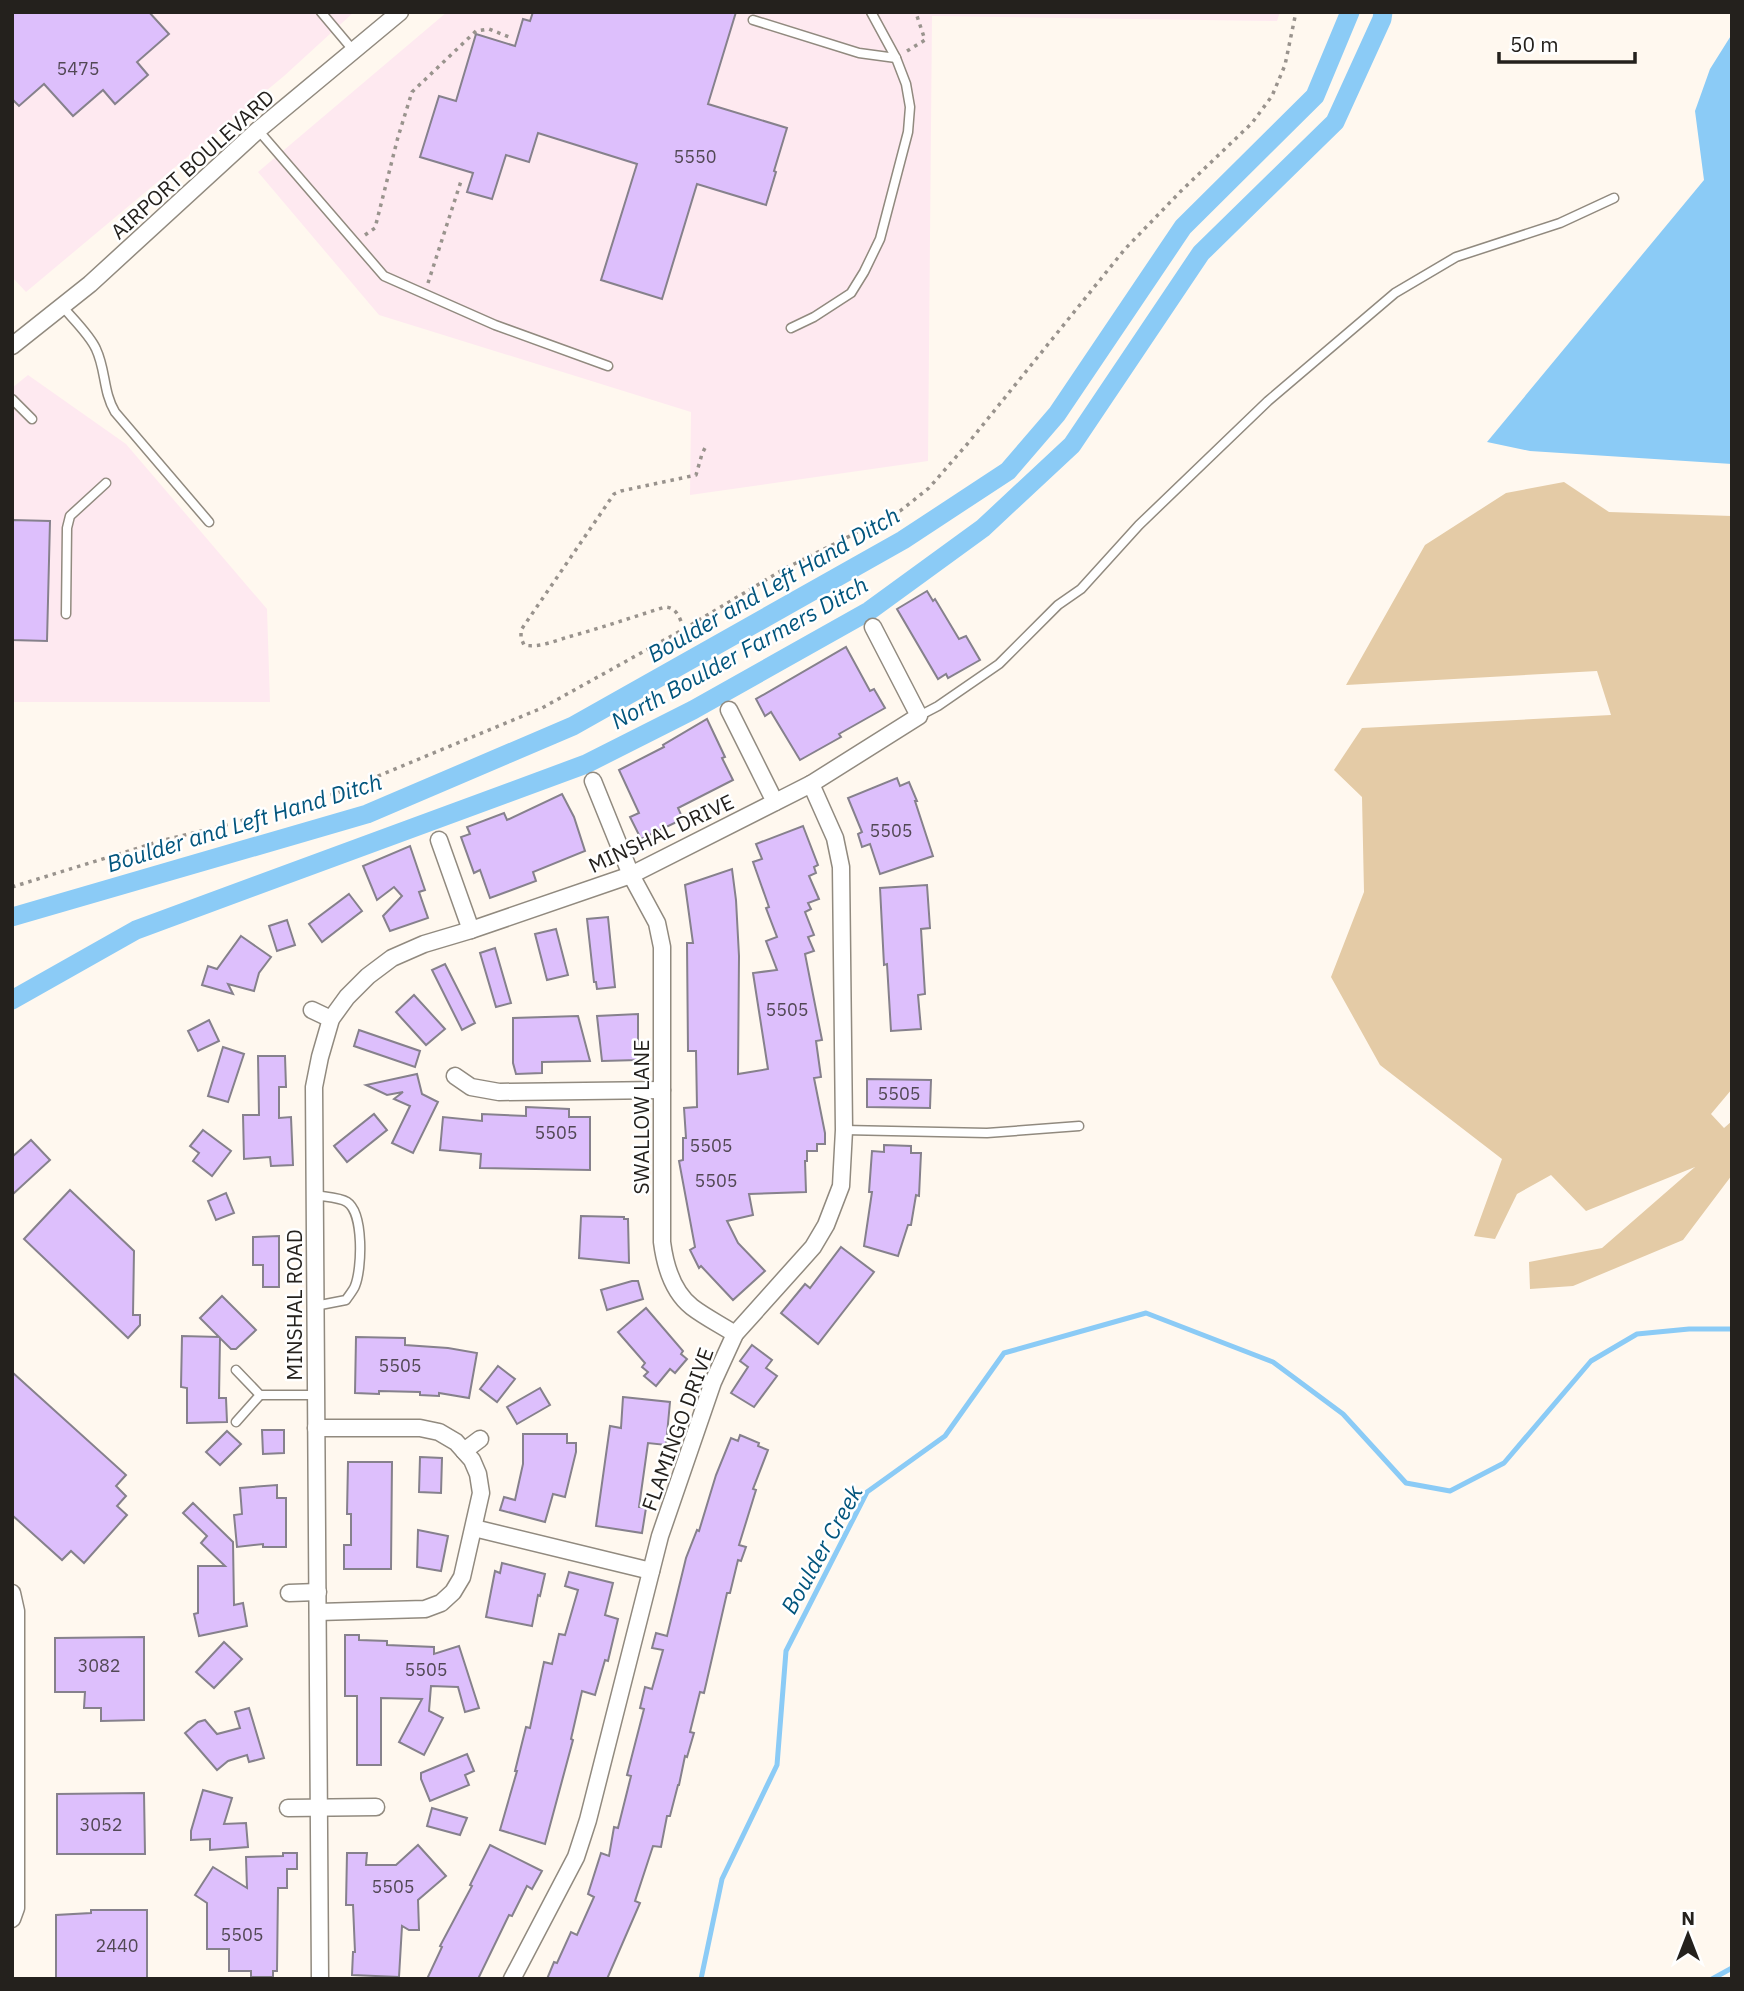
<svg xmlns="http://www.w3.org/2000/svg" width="1744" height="1991" font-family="'IBM Plex Sans',sans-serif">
	<rect width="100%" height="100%" fill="#fff8ef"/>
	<g fill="#fee9f0">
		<path d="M12,12H354L284,76L26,292L12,277Z"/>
		<path d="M447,12H1280L1277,21L932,16L928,461L690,495L691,412L379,315L258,172Z"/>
		<path d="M28,375L126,444L267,609L270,702H12V388Z"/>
	</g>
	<path fill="#e4cba6" d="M1564,482L1609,512L1732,516V1089L1711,1114L1724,1128L1732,1121V1175L1683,1240L1573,1286L1530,1289L1529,1262L1602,1248L1695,1167L1586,1211L1551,1175L1517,1194L1495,1239L1474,1236L1502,1159L1380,1065L1331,977L1364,892L1362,797L1334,770L1362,728L1611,715L1597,671L1346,685L1425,545L1506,493Z"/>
	<path fill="#8bcbf6" d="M1732,34V464L1530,451L1487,442L1704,180L1695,111L1710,69Z"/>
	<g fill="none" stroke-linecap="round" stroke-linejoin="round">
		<g stroke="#8bcbf6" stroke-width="5">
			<path d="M701,1979L722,1879L777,1765L786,1651L867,1492L945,1436L1004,1353L1146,1313L1273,1362L1343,1414L1406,1483L1450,1491L1504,1463L1591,1361L1637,1334L1689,1329H1732"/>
			<path d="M1712,1979L1732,1968"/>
		</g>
		<g stroke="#8bcbf6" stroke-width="19">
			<path d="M12,917L367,814L573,726L903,540L1008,471L1057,414L1183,227L1315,96L1350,12"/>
			<path d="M12,1000L136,930L586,764L693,710L869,611L983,528L1072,445L1201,253L1335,122L1382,19L1383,12"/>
		</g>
	</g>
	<g fill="#ddbffc" stroke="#86818c" stroke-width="2">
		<path d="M12,12H149L169,34L137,62L148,75L115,104L103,90L73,116L44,84L19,106L12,99Z"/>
		<path d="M533,12H736L708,104L787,128L774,171L776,172L766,205L697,184L662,299L601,280L637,164L538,133L529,162L506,155L492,199L467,192L473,173L420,157L439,96L456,101L476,34L515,46L523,19L530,21Z"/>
		<path d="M12,520L50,521L47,641L12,640Z"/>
		<path d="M927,591L933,601L935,599L959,639L966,636L980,660L948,678L946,674L938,679L897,609Z"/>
		<path d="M846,647L870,691L874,689L885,708L839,734L841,737L800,760L771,712L765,716L756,699Z"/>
		<path d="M707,719L725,757L722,758L733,780L678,808L683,819L641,839L630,817L639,813L619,770L664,747L663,745Z"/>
		<path d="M897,778L900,786L909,782L917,801H915L933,856L880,874L870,844L862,847L858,834L862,832L848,798Z"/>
		<path d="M562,794L574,817L585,851L533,872L536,881L490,898L480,870L474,873L461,837L470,834L467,827L504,813L507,820Z"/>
		<path d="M803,826L818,865L814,867L816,873L809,876L819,899L808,903L811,909L805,912L814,935L808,937L814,951L805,954L822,1040L816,1041L821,1077L814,1078L825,1133V1144H817V1151H807V1161H805L806,1192L749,1194L753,1215L727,1221L738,1243L765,1271L733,1300L701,1266L699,1268L690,1250L695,1247L679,1161L683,1160V1138H686L684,1108L697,1107L696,1051H688L687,943H693L685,885L732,869L736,900L739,956L738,1074L768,1069L753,973L777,970L766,941L777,937L766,908L769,907L753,862L762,859L756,844Z"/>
		<path d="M410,846L425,890L419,892L428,918L390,931L383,916L402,896L394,887L377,900L363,866Z"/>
		<path d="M927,885L930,928L921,929L925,994L918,995L921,1029L891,1031L887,964L884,965L880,888Z"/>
		<path d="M349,894L362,911L322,942L309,924Z"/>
		<path d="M608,917L615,987L597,989L596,982H594L587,919Z"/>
		<path d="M287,920L295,945L277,951L269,926Z"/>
		<path d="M556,929L568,975L547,980L535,934Z"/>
		<path d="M241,936L271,957L259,973L254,991L228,984L233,994L202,985L208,966L217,969Z"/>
		<path d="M495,948L511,1003L496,1007L480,953Z"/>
		<path d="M445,964L475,1023L462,1030L432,970Z"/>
		<path d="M414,995L445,1029L426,1045L396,1012Z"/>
		<path d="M638,1014V1060L602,1061L597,1016Z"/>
		<path d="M578,1016L590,1061L542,1062V1073L516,1074L513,1063V1018Z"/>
		<path d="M209,1020L219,1041L198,1051L188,1031Z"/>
		<path d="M359,1030L420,1051L415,1067L354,1046Z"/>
		<path d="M223,1047L244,1054L228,1102L208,1096Z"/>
		<path d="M258,1056H285L286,1087H279V1118L291,1117L293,1165L271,1166L270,1157L244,1159L243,1115H259Z"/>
		<path d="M417,1074L422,1094L438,1102L413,1153L392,1143L410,1106L394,1099L403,1092L387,1095L366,1085Z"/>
		<path d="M867,1079L931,1080L930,1108L867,1107Z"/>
		<path d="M526,1107L569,1109V1117H590V1170L480,1168L481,1154L440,1150L443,1117L482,1121V1114L526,1116Z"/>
		<path d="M374,1114L387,1130L347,1162L334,1146Z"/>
		<path d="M203,1130L231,1151L212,1176L193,1161L199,1153L190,1146Z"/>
		<path d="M31,1140L50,1160L12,1195V1157Z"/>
		<path d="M884,1145L911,1146V1153H921L919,1196L916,1195L911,1225H908L898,1256L864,1246L872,1192H869L872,1151L884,1152Z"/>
		<path d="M70,1190L134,1251L133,1315H140V1325L128,1338L24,1239Z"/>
		<path d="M226,1193L234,1213L216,1220L208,1201Z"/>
		<path d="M581,1216L624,1217V1219H628L629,1263L579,1258Z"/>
		<path d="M279,1236V1287H263V1265H253V1237Z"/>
		<path d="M841,1247L874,1272L818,1344L781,1313L805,1284L810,1288Z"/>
		<path d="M632,1281H638L643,1299L607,1310L601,1290Z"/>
		<path d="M222,1296L256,1330L236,1349H231L220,1338L219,1398H226L227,1422L187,1423V1388L181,1387L182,1336L219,1337L200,1318Z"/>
		<path d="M646,1308L683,1351L681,1354L687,1359L675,1373L670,1369L656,1386L644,1376L648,1372L642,1367L645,1363L618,1332Z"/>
		<path d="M356,1337L405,1338V1345L448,1348L477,1353L469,1398L439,1393V1396L420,1395V1392L379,1391V1394L355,1393Z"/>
		<path d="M752,1345L772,1360L766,1368L777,1376L754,1407L731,1393L748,1367L740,1361Z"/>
		<path d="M498,1366L515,1379L497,1402L480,1389Z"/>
		<path d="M12,1372L126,1475L116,1486L126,1496L117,1506L127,1515L84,1563L71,1551L62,1560L12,1515Z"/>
		<path d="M540,1388L550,1405L517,1424L507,1407Z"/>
		<path d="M623,1397L670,1402L666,1445L648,1443L639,1507L646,1508L642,1533L596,1526L610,1426L621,1428Z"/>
		<path d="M262,1430H284V1453L263,1454Z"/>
		<path d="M227,1431L241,1444L220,1465L206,1452Z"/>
		<path d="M523,1434H567V1443H576V1452L565,1497L553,1494L545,1522L500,1510L504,1497L515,1500L523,1464Z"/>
		<path d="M740,1435L759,1443L758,1446L768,1450L753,1489L756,1490L739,1545L746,1547L741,1561L738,1560L730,1593H727L704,1693L700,1692L690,1732L694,1733L687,1757L685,1756L679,1785H678L670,1816H667L661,1847L653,1846L635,1901L640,1903L607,1979H547L554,1962L557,1963L571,1932L577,1935L594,1897L588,1894L601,1853L609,1856L614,1827L618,1828L631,1776L627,1775L644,1709L640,1708L645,1687L652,1689L663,1650L652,1648L656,1633L667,1636L686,1558L697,1530L699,1531L716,1475L731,1438L738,1441Z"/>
		<path d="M420,1457L442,1458L441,1493L419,1492Z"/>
		<path d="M348,1462H392L391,1569H344V1545H351V1514H347Z"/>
		<path d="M277,1485V1498H286V1547H263V1544L237,1547L234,1515L242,1514L240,1488Z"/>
		<path d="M193,1503L233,1542L234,1605L243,1603L247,1626L199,1636L194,1614L198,1613V1566H225L201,1543L207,1536L183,1513Z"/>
		<path d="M418,1530L448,1536L441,1571L417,1567Z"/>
		<path d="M502,1563L545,1574L540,1596L538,1595L532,1626L486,1617L495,1571L500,1573Z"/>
		<path d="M569,1572L613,1583L605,1615L618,1619L608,1661L605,1660L595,1695L582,1691L571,1739L573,1740L545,1844L500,1830L517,1771H515L526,1727L530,1728L544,1662L552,1664L559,1634L565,1635L578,1590L565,1586Z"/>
		<path d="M345,1635H359V1640L387,1641V1645L434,1647V1654L459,1646L479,1708L465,1712L458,1687L431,1686L429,1711L443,1718L424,1755L399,1742L422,1699L381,1698V1765H357V1696H345Z"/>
		<path d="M144,1637V1720L101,1721V1708H84L85,1692H55V1638Z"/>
		<path d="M224,1642L242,1659L214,1688L196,1672Z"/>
		<path d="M249,1708L264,1758L249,1762L247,1755L228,1761L217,1770L185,1733L198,1722L205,1720L217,1734L240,1728L235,1712Z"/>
		<path d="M467,1754L474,1771L465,1775L469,1785L430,1801L421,1779V1773Z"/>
		<path d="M203,1790L232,1798L224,1824L246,1823L248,1847L210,1850V1839L191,1840V1831Z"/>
		<path d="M144,1793L145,1854H57V1794Z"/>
		<path d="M432,1808L467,1818L460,1835L427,1826Z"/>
		<path d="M418,1845L446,1876L418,1900L419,1930H409L402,1926L399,1977L352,1975L353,1952H355L353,1905H346L347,1853H367L366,1865H396Z"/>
		<path d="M490,1845L542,1871L532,1889L527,1886L512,1916L509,1915L478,1979H427L442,1947L440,1946L472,1886L470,1885Z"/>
		<path d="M283,1853H297V1869H287V1888H278L277,1971H273V1977H251V1971H229V1949H207V1903L195,1895L213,1867L247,1888L246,1857L283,1856Z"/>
		<path d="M91,1910H147V1979H56V1915L91,1913Z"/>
	</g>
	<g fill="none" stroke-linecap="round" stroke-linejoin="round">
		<defs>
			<g id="lane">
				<path d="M321,12L353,50"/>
				<path d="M753,20L859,53L896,58"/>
				<path d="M258,130L384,276L495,325L608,366"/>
				<path d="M62,306C72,318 90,335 96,349C106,370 103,392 115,412L209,522"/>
				<path d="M791,328L814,317L851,293L864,272L880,239L908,132L910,107L906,84L896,58L871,12"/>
				<path d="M12,399L32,419"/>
				<path d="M66,614L67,528L70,516L106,483"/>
				<path d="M919,716L938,706L999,664L1058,605L1081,589L1139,525L1268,401L1395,293L1456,257L1560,223L1614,198"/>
				<path d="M844,1130L987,1133L1079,1126"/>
				<path d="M315,1195C324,1197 339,1197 347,1202C364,1213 362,1269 355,1286C353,1291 349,1295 346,1300L315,1306"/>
				<path d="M236,1370L260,1395H316"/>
				<path d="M236,1422L260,1395"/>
			</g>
			<g id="street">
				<path d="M12,346L90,284L258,130L400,12"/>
				<path d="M729,710L775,802"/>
				<path d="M593,781L631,875L657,923L662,947V1242C665,1265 673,1292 692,1307C705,1317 721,1325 735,1334"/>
				<path d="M439,840L471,930"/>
				<path d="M312,1010L331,1019"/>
				<path d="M455,1076L471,1087L499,1092L662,1090"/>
				<path d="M316,1428H420L439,1432L456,1442L472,1460L478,1474L481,1493L462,1577L453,1592L441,1603L425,1609L318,1612"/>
				<path d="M464,1451L480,1439"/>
				<path d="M474,1528L651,1571"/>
				<path d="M12,1593L16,1611V1908L12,1919"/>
				<path d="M289,1593L318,1592"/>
				<path d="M288,1808L376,1807"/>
				<path d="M320,1979L314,1087L320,1057L331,1019L347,997L368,976L392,958L424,944L471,930L631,875L811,784L919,716L873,627"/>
				<path d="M512,1979L576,1857L588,1820L660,1536L713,1382L735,1334L813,1247L826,1225L841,1186L844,1130L841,867L835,838L811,784"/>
			</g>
		</defs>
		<use href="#lane" stroke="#918a7f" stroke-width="11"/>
		<use href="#street" stroke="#918a7f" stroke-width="19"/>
		<g stroke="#99938d" stroke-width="3.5" stroke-dasharray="3.5 5" stroke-linecap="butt">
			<path d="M907,51L925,40L916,13L918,12"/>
			<path d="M365,235L375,228L398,137L412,92L476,31L489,29L509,37"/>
			<path d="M428,283L462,178"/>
			<path d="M684,629C680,619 677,607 665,607C633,617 601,628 568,637C555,641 538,648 524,645L521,638V630L614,494L621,491L696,475L702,454L707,444"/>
			<path d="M12,887L164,840L230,824L337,793L542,708L684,629L784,569L900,511L929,488L969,442L1125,249L1181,191L1252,123L1272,96L1285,65L1296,12"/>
		</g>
		<use href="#lane" stroke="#fff" stroke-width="8"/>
		<use href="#street" stroke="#fff" stroke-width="16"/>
	</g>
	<g text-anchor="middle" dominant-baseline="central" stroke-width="5" stroke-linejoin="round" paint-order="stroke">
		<g font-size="18" fill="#524855">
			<text x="78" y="68">5475</text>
			<text x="695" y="156">5550</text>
			<text x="891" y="830">5505</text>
			<text x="787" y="1009">5505</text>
			<text x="899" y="1093">5505</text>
			<text x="556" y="1132">5505</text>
			<text x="711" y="1145">5505</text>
			<text x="716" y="1180">5505</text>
			<text x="400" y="1365">5505</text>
			<text x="99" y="1665">3082</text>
			<text x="426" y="1669">5505</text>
			<text x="101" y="1824">3052</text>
			<text x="393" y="1886">5505</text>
			<text x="242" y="1934">5505</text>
			<text x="117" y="1945">2440</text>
		</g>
		<g font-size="21" fill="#24211d" stroke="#fff">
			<text transform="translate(192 164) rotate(-42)">AIRPORT BOULEVARD</text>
			<text transform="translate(661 833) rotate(-25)">MINSHAL DRIVE</text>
			<text transform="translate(641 1117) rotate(-90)">SWALLOW LANE</text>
			<text transform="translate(294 1305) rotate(-90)">MINSHAL ROAD</text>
			<text transform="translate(677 1429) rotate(-70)">FLAMINGO DRIVE</text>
		</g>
		<g font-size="23" font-style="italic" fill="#02557d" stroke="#fff">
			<text transform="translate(773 584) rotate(-30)">Boulder and Left Hand Ditch</text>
			<text transform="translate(739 652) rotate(-29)">North Boulder Farmers Ditch</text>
			<text transform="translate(244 822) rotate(-17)">Boulder and Left Hand Ditch</text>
			<text transform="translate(821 1549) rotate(-61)">Boulder Creek</text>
		</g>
	</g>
	<rect width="1744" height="1991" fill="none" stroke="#24211d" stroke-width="28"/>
	<g transform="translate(1688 1935)" stroke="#ffffff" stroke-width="5" paint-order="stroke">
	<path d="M0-5L12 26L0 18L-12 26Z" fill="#24211d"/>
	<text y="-10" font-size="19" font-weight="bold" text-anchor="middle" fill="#24211d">N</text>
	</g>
	<path d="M1499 52v10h136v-10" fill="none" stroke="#24211d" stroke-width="3.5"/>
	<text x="1510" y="52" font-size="21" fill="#24211d" stroke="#ffffff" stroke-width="5" paint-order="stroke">50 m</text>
</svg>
